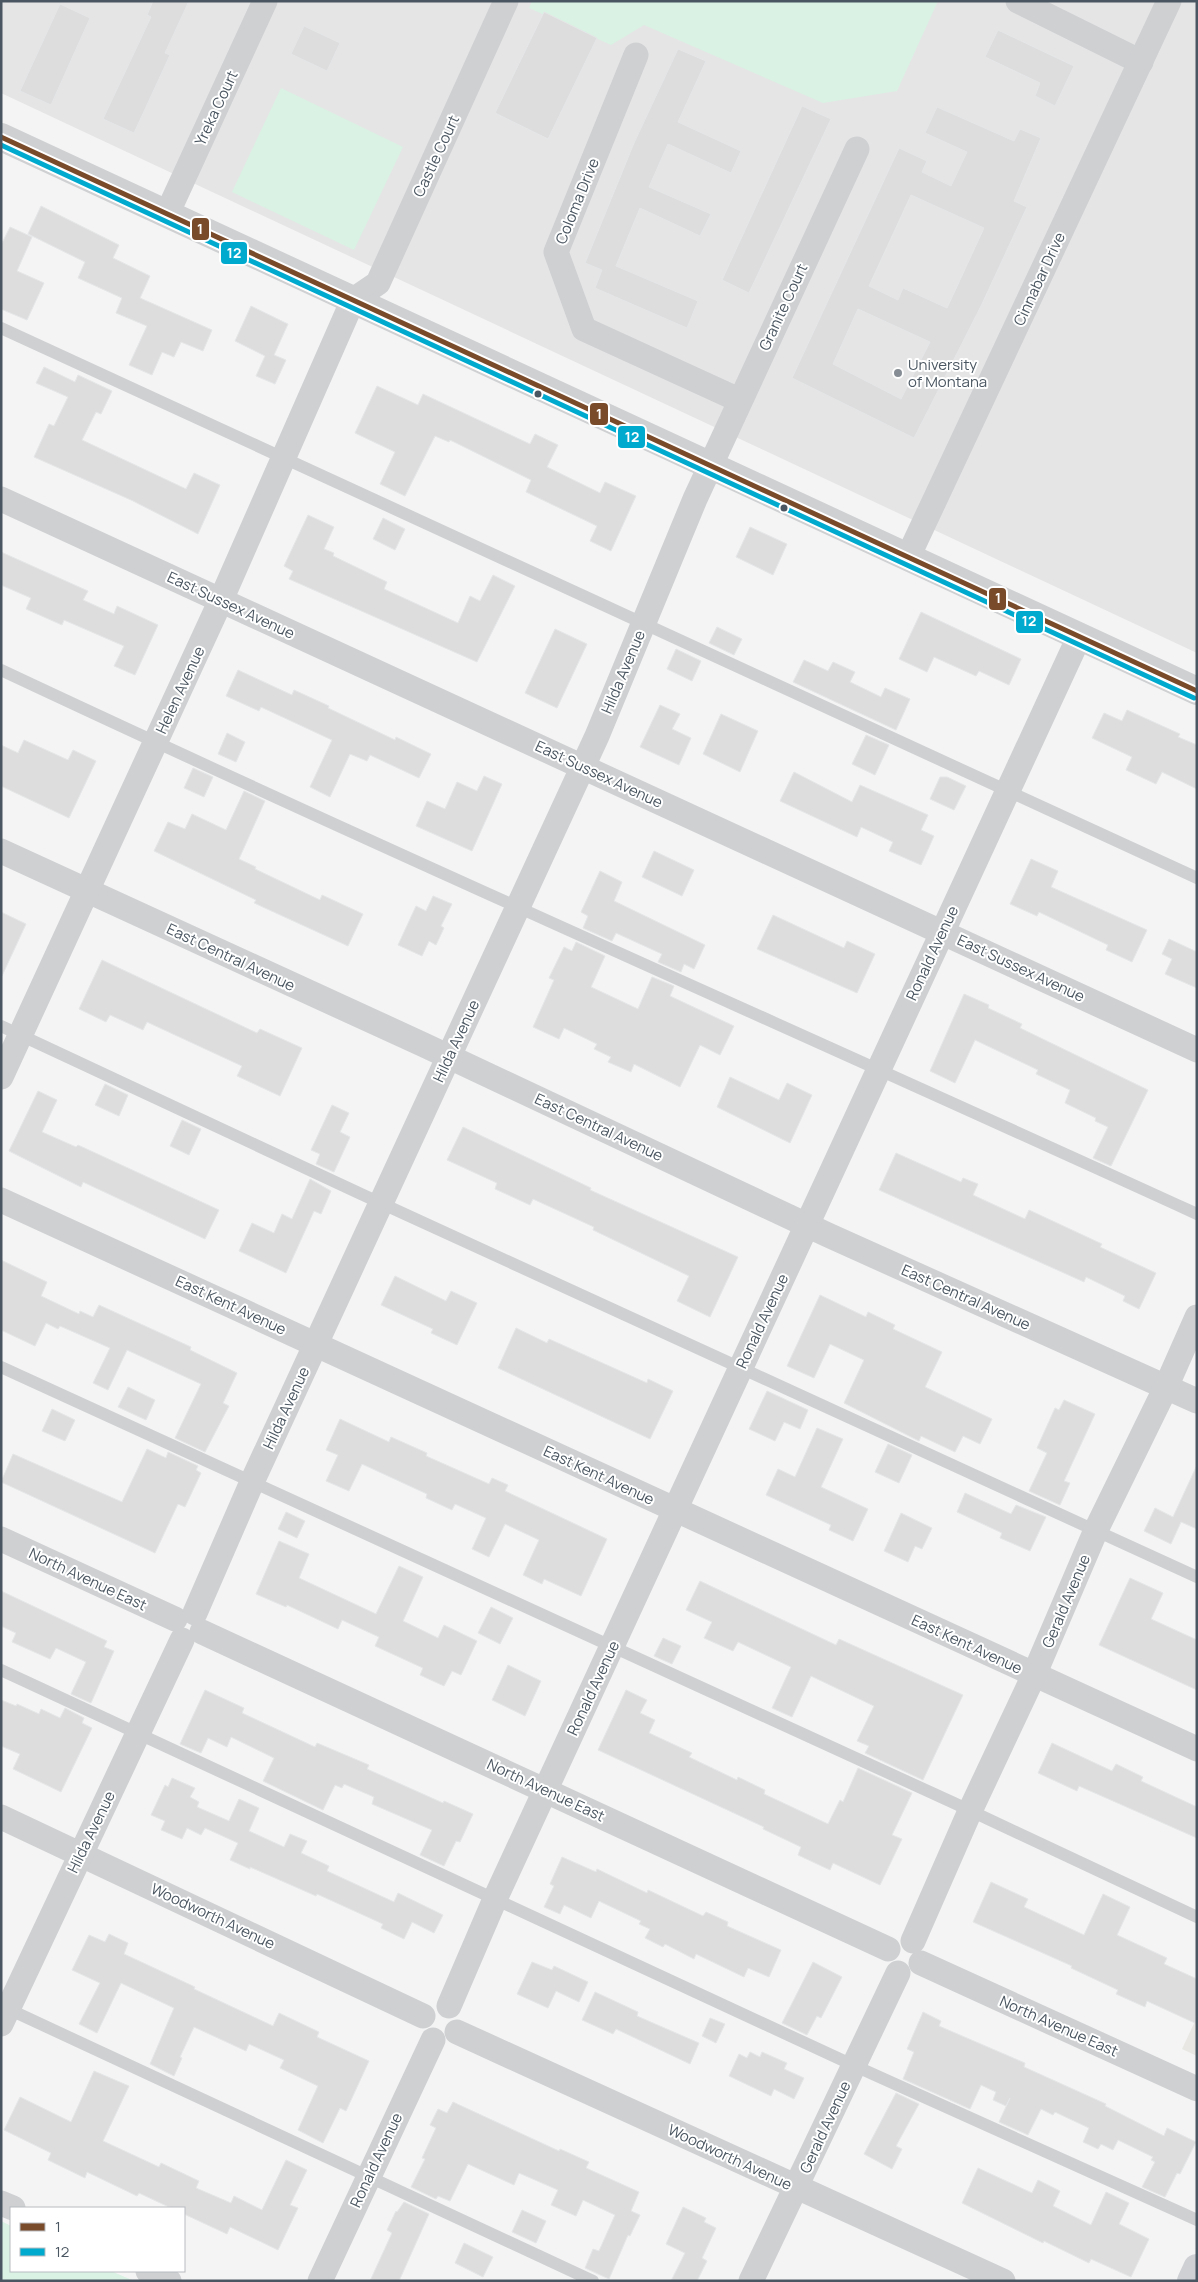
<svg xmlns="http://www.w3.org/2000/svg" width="1198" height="2282" font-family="Manrope,sans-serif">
	<rect width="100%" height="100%" fill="#f4f4f4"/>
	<path fill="#e8e7e3" d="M1197,2017V2056L1182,2049Z"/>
	<path fill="#e6e5e6" d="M1,1H1197V653L1,93Z"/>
	<g fill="#d9f2e3">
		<path d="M532,1H938L897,91L823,103L644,25L611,45L529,8Z"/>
		<path d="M281,88L403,147L354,250L232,192Z"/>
		<path d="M1,2221L11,2226V2271H111L134,2281H1Z"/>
	</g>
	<g fill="#ddddde" stroke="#e5e6e7" fill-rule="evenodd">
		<path d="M153,1H189L165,53L170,55L134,133L103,119L151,17L147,15Z"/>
		<path d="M60,4L90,18L51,105L20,91Z"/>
		<path d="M544,12L597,38L548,139L495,113Z"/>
		<path d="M304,26L340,43L327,71L291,54Z"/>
		<path d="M998,30L1074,66L1055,106L1035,96L1040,83L985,57Z"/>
		<path d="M678,49L706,61L678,122L741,151L731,173L668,144L649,187L711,214L700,236L640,208L616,266L698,301L687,328L595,288L602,270L585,263L634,143Z"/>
		<path d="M802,106L831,119L749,293L722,280Z"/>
		<path d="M937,107L1014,141L1020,129L1041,138L1014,201L1027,207L982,304L914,438L792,378L899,148L927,161L922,172L951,186L967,152L925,133ZM911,195L984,228L947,308L903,288L898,300L869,286ZM858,309L930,342L901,399L833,364Z"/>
		<path d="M41,206L119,245L113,258L150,276L140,298L212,330L203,351L181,342L174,357L162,352L152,375L129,365L147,326L116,313L122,298L78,278L85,262L28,234Z"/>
		<path d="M10,227L32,237L17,271L44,283L27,320L1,309V245Z"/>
		<path d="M251,306L288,324L274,355L286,360L275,384L256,376L265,356L235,341Z"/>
		<path d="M44,367L75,382L78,375L112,391L101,414L96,412L82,440L186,489L194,473L220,485L198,534L131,500L34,457L49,424L54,426L68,397L36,383Z"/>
		<path d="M377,386L418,405L423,394L530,444L535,434L558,445L547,467L600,493L605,482L636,496L611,551L590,541L597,526L526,492L531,480L450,440L449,442L435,436L405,496L380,484L395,452L355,433Z"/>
		<path d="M308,515L334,527L324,549L334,553L333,556L387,582L384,589L458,623L470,596L480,601L493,575L515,586L477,662L289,579L293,571L284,566Z"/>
		<path d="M383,518L405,529L395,550L373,539Z"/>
		<path d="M750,527L787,544L773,575L736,557Z"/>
		<path d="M1,552L88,591L83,600L114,614L117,606L158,625L135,675L114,666L124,646L64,620L62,625L26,609L31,598L1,585Z"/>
		<path d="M921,612L1021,659L1009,685L979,671L976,676L934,657L927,672L899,659Z"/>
		<path d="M717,627L742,639L734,655L709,643Z"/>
		<path d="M555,629L587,644L557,708L525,693Z"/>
		<path d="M676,649L701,661L692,681L667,669Z"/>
		<path d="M804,660L828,671L833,662L855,672L850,682L881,697L885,688L910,699L896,730L793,682Z"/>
		<path d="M238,670L292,695L294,690L329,706L328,708L395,740L396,737L431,754L419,778L370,755L367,761L350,754L330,797L310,787L332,740L261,707L259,711L226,696Z"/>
		<path d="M660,705L680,714L672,729L691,738L679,765L640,747Z"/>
		<path d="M1127,710L1180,734L1178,737L1197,745V789L1162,772L1156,784L1126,770L1132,757L1092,738L1104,713L1122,721Z"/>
		<path d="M721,714L758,731L740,772L703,754Z"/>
		<path d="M227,733L245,742L236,762L218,754Z"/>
		<path d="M866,735L889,745L875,775L852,764Z"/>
		<path d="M24,740L68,760L73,750L96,761L69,818L1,786V745L18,753Z"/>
		<path d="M193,768L213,777L204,797L184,788Z"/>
		<path d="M794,772L852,802L860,785L928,815L921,830L934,836L921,865L889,851L893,842L861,827L857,837L780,801Z"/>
		<path d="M484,776L502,784L472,851L416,826L427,801L445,809L457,782L477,791Z"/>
		<path d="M940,777H947L966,786L954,810L930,799Z"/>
		<path d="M244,791L265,801L239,859L256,867L255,869L320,900L322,895L363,914L348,946L254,903L256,900L154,851L168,822L185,829L192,814L226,830Z"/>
		<path d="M654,851L694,870L682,896L642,877Z"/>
		<path d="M1031,859L1058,871L1051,887L1147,930L1132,962L1106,950L1108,945L1039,912L1037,916L1010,904Z"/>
		<path d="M600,871L622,882L614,901L705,945L694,969L684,964L681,972L658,962L662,954L616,933L612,941L583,928L588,916L581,912Z"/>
		<path d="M433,896L452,904L441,926L444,928L436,945L429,941L422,956L398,945L416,906L426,911Z"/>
		<path d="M1,912L26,924L1,978Z"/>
		<path d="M773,915L844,948L847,941L875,954L857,993L757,949Z"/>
		<path d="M1169,939L1197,952V988L1165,974L1172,959L1162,954Z"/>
		<path d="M576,942L605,956L591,987L638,1009L652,977L674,986L670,996L734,1026L720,1055L700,1045L680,1087L634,1064L631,1072L608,1062L611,1057L594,1049L597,1044L564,1028L559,1039L533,1027L554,980L549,978L564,947L572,951Z"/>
		<path d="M102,960L257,1033L260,1029L302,1048L280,1096L237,1076L242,1066L147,1022L143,1030L110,1015L106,1022L79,1009Z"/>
		<path d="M964,994L989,1005L988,1008L1022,1024L1020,1028L1148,1090L1111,1166L1093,1158L1108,1127L1095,1121L1096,1118L1065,1103L1070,1090L1036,1074L1038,1070L975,1040L955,1083L930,1071Z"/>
		<path d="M730,1077L779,1100L787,1083L812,1095L790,1143L717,1107Z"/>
		<path d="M105,1084L128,1095L119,1116L95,1105Z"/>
		<path d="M38,1091L57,1100L42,1132L76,1147L78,1145L219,1210L205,1239L83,1182L81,1187L9,1151Z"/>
		<path d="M332,1105L349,1113L340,1132L350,1137L334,1172L316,1164L320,1154L311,1150Z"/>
		<path d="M182,1120L201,1129L189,1155L170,1146Z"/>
		<path d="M463,1127L591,1188L590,1190L738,1257L710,1317L677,1301L689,1276L593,1230L594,1227L533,1199L530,1205L495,1189L497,1183L447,1160Z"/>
		<path d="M896,1153L961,1182L963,1178L978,1184L973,1195L1025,1219L1029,1210L1102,1244L1100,1247L1156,1273L1139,1309L1123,1301L1125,1296L1086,1277L1084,1282L879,1190Z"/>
		<path d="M310,1179L331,1191L321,1214L314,1211L286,1273L239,1251L252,1223L274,1233L282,1214L292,1219Z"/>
		<path d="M1,1260L47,1282L41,1296L79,1314L80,1311L93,1317L99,1305L191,1347L190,1350L237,1373L223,1403L229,1406L205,1452L175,1438L201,1384L127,1350L108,1390L93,1383L110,1348L60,1326L58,1329L46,1323L35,1346L1,1330Z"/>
		<path d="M395,1276L446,1301L451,1291L477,1303L457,1345L431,1333L433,1329L381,1305Z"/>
		<path d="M820,1295L866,1317L868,1312L895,1325L893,1329L942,1352L925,1387L992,1419L980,1444L963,1436L955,1452L921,1436L919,1441L844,1403L864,1360L830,1344L814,1378L787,1366Z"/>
		<path d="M516,1328L547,1343L549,1339L647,1383L648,1379L673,1391L650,1439L498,1368Z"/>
		<path d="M128,1387L155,1400L146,1420L118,1407Z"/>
		<path d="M767,1391L808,1410L800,1429L784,1422L775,1441L749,1429Z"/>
		<path d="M1064,1400L1095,1414L1064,1481L1070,1483L1060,1505L1029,1491L1047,1453L1037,1448L1055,1408L1059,1410Z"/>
		<path d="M52,1409L75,1420L65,1441L42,1431Z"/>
		<path d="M340,1419L389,1442L391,1437L427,1453L426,1456L489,1484L492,1478L508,1485L505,1491L607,1539L581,1596L544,1579L542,1584L523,1575L539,1540L505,1524L489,1557L472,1549L486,1518L455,1504L452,1510L426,1498L427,1494L362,1464L349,1491L326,1481L338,1455L326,1450Z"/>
		<path d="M817,1428L843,1439L821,1487L868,1509L853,1541L829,1530L831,1525L766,1495L778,1469L795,1477Z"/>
		<path d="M888,1444L912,1455L899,1483L875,1472Z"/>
		<path d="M147,1449L166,1458L168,1452L198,1466L196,1470L201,1473L185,1507L178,1504L155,1553L1,1482L13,1454L122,1502Z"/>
		<path d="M1197,1465V1529L1181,1522L1171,1544L1144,1531L1155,1508L1173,1517Z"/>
		<path d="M965,1493L1011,1514L1016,1505L1046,1517L1030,1551L1000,1538L1002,1533L957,1512Z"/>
		<path d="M286,1512L305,1521L297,1538L278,1529Z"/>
		<path d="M901,1513L932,1528L922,1549L915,1546L908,1562L884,1551Z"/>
		<path d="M279,1541L309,1554L299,1578L376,1614L399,1566L423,1577L403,1621L438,1638L444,1625L477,1641L461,1675L452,1671L444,1686L420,1675L423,1668L375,1646L379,1637L342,1620L338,1629L287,1605L286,1607L256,1594Z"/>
		<path d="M1130,1578L1163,1593L1151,1619L1197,1640V1690L1099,1645Z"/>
		<path d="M700,1581L836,1645L839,1639L963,1695L923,1780L865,1753L869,1746L857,1741L874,1706L811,1676L792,1717L772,1708L791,1667L738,1642L733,1651L704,1638L712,1622L686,1610Z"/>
		<path d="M1,1591L107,1641L104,1647L114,1651L91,1703L71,1694L86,1662L56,1648L50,1659L12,1642L16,1633L1,1626Z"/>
		<path d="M491,1607L513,1618L500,1644L478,1633Z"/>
		<path d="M663,1638L681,1646L672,1664L654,1656Z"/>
		<path d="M508,1665L541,1681L525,1716L492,1700Z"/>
		<path d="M205,1690L244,1708L242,1713L315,1747L317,1743L369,1765L367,1769L443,1803L444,1801L473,1814L460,1842L456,1841L444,1866L420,1855L432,1830L372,1804L374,1797L344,1784L342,1788L335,1785L323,1810L263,1781L274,1758L231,1737L227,1747L208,1738L201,1753L180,1744Z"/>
		<path d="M626,1690L647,1700L640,1713L655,1720L649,1733L692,1753L689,1757L737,1780L738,1777L765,1790L764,1794L828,1824L840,1800L843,1802L858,1768L912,1793L892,1835L902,1839L880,1885L833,1863L830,1870L798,1855L801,1847L763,1829L764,1827L598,1750Z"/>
		<path d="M1,1700L16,1706L17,1704L39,1714L41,1709L60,1718L65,1708L84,1718L82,1723L92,1728L61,1792L13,1769L20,1754L1,1746Z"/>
		<path d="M1052,1743L1112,1771L1116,1764L1143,1777L1141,1781L1197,1807V1838L1079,1786L1077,1791L1038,1773Z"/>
		<path d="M172,1778L195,1788L190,1797L199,1802L197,1807L229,1821L239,1799L259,1808L249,1831L284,1847L290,1834L307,1841L301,1853L329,1866L327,1871L394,1902L398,1893L443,1915L434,1933L412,1922L404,1939L381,1928L383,1924L317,1894L316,1896L250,1867V1869L230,1860L238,1843L205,1828L201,1835L187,1828L182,1839L161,1830L165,1821L151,1815L165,1785L168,1787Z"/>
		<path d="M562,1857L596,1872L597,1869L647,1893L648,1890L703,1916L706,1912L728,1922L727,1926L781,1950L769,1977L748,1968L744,1977L696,1954L694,1959L665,1944L663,1947L645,1938L650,1929L639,1924L641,1921L599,1901L591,1918L564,1905L560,1914L544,1907L554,1886L550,1884Z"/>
		<path d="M991,1882L1028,1899L1024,1907L1084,1935L1103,1894L1130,1907L1117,1935L1167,1958L1164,1964L1197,1979V2024L1147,2001L1145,2007L1116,1994L1118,1990L1071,1968L1072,1966L973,1922Z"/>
		<path d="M109,1934L128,1943L124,1954L195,1987L194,1989L273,2026L279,2013L319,2032L317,2037L369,2061L346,2111L340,2108L323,2143L298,2130L318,2086L280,2068L284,2060L249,2044L246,2051L194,2027L180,2057L182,2058L174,2076L150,2064L174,2008L121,1983L97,2033L79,2024L100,1983L72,1970L89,1935L105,1942Z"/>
		<path d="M532,1962L552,1970L554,1966L588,1982L579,2002L556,1991L548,2008L517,1994Z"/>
		<path d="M813,1962L842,1977L821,2018L817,2016L807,2035L782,2023Z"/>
		<path d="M595,1992L638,2012L637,2016L699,2043L690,2064L616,2029L613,2034L582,2020Z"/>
		<path d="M923,2012L941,2021L939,2026L1025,2063L1024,2067L1106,2104L1105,2106L1164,2136L1167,2128L1196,2142L1180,2174L1177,2173L1165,2197L1142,2187L1155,2162L1151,2160L1153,2157L1118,2140L1113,2150L1101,2144L1098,2149L1083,2142L1089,2128L1055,2112L1053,2115L1041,2109L1028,2135L999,2122L1010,2098L1006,2106L993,2100L996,2092L981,2085L970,2109L903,2079L914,2052L907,2049Z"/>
		<path d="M710,2018L725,2024L716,2043L702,2036Z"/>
		<path d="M750,2052L760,2057L762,2052L787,2063L784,2069L804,2078L794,2099L774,2089L771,2096L729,2076L739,2054L747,2058Z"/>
		<path d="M94,2071L129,2086L103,2141L159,2167L161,2163L199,2181L196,2188L231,2203L234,2196L262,2210L286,2160L307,2170L290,2205L298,2208L278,2250L230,2227L227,2234L184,2214V2208H171L139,2193L137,2196L87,2172L85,2178L48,2160L51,2153L4,2130L20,2097L71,2122Z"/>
		<path d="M896,2093L919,2104L896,2146L902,2149L892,2169L864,2154Z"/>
		<path d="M453,2102L559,2151L560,2149L589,2162L586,2168L639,2192L631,2211L640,2215L630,2236L628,2235L609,2279L585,2268L593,2249L599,2251L615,2215L583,2200L576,2216L551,2205L558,2190L519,2173L514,2185L468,2164L450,2201L438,2196L436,2199L411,2187L425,2159L422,2158L436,2128L430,2125L438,2109L447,2113Z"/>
		<path d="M978,2168L1032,2193L1038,2180L1060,2191L1053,2206L1091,2225L1106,2192L1129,2203L1119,2224L1149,2239L1131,2277L1091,2259L1089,2263L1044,2241L1043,2243L962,2203Z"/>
		<path d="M404,2202L429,2214L399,2281H370L392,2233L387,2230L396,2211L397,2212Z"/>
		<path d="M683,2207L706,2218L704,2222L716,2228L702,2258L707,2261L697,2281H671L685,2253L666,2244Z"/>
		<path d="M522,2210L546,2221L536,2243L512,2232Z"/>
		<path d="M464,2243L493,2257L483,2277L455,2263Z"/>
	</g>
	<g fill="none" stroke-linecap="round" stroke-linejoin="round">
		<g stroke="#ced0d2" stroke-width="12">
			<path d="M1,328L1197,878"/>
			<path d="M1,670C397,856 799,1032 1197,1214"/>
			<path d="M1,1026L361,1194L1197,1577"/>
			<path d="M1,1367L954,1803L1197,1917"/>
			<path d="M1,1670L855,2066L1197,2220"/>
			<path d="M4,2007L593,2281"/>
		</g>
		<g stroke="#ced0d2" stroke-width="25">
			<path d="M1018,1L1141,62"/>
			<path d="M636,55L556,252L584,329L739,400"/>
			<path d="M167,214L265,1"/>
			<path d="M1,499L1197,1050"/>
			<path d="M908,557L1169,1"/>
			<path d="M1,851L424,1045L828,1235L1197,1401"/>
			<path d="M1,1077L221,600L353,300L378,283L506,1"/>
			<path d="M1,1200L1197,1749"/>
			<path d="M1,1539L175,1619"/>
			<path d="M195,1613L252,1482L597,736L695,499L857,149"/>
			<path d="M202,1632L888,1949"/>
			<path d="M1,1817L423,2016"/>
			<path d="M913,1941L970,1811L1034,1675L1096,1530L1166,1387L1197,1317"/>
			<path d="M921,1963L1197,2089"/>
			<path d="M449,2006L495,1899L1079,637"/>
			<path d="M1,2024C61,1896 122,1768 182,1640"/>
			<path d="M457,2032L1003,2281"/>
			<path d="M1,2203L13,2208"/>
			<path d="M148,2271L169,2281"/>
			<path d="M320,2281L433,2040"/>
			<path d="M751,2281L898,1973"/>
		</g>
		<path stroke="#ced0d2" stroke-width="28" d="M1,137L1197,691"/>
		<path stroke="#ced0d4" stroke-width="28" d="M1191,2281L1197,2268"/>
		<defs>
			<path id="bus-1" d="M1,137L1197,691"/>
			<path id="bus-2" d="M1,145L1194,698"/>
		</defs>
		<use href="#bus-1" stroke="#fff" stroke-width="9"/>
		<use href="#bus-2" stroke="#fff" stroke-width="9"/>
		<use href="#bus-1" stroke="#7a4b2a" stroke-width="5"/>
		<use href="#bus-2" stroke="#00a9ce" stroke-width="5"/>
	</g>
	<circle fill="#868d94" stroke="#fff" stroke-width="2" cx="898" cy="373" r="5"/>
	<g fill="#4a5661" stroke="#fff" stroke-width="2">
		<circle cx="538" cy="394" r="4.5"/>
		<circle cx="784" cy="508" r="4.5"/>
	</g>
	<g text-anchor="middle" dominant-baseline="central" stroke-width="4" stroke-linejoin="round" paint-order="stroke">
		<g font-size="15" fill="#4a5661" stroke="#fff">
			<text transform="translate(216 108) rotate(-65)">Yreka Court</text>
			<text transform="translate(436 156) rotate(-65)">Castle Court</text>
			<text transform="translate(577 201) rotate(-68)">Coloma Drive</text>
			<text transform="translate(1039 279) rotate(-65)">Cinnabar Drive</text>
			<text transform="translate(783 307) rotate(-65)">Granite Court</text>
			<text transform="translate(231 605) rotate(25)">East Sussex Avenue</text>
			<text transform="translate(623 672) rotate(-67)">Hilda Avenue</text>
			<text transform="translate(180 690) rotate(-65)">Helen Avenue</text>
			<text transform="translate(599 774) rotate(25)">East Sussex Avenue</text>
			<text transform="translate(932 953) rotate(-65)">Ronald Avenue</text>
			<text transform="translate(231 957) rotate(25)">East Central Avenue</text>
			<text transform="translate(1021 968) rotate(25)">East Sussex Avenue</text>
			<text transform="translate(456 1041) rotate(-65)">Hilda Avenue</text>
			<text transform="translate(599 1127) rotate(25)">East Central Avenue</text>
			<text transform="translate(966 1297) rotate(24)">East Central Avenue</text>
			<text transform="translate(231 1305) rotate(25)">East Kent Avenue</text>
			<text transform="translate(762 1321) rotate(-65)">Ronald Avenue</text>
			<text transform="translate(286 1408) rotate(-65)">Hilda Avenue</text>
			<text transform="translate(599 1475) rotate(25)">East Kent Avenue</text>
			<text transform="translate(88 1579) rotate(25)">North Avenue East</text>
			<text transform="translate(1066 1601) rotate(-67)">Gerald Avenue</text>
			<text transform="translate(967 1644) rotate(25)">East Kent Avenue</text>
			<text transform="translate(593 1688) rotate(-65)">Ronald Avenue</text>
			<text transform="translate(546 1790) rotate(25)">North Avenue East</text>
			<text transform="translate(91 1832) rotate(-64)">Hilda Avenue</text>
			<text transform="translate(213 1916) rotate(25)">Woodworth Avenue</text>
			<text transform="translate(1059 2026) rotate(24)">North Avenue East</text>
			<text transform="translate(825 2127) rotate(-65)">Gerald Avenue</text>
			<text transform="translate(730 2157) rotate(25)">Woodworth Avenue</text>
			<text transform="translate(376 2160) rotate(-65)">Ronald Avenue</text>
		</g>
		<g font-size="15" fill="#4a5661" stroke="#fff" text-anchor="start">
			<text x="908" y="364">University<tspan x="908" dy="17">of Montana</tspan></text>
		</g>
	</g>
	<g stroke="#fff" stroke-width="2">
		<rect x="191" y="217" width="19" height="24" rx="5" fill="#7a4b2a"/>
		<rect x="220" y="241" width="28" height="24" rx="5" fill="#00a9ce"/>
		<rect x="589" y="402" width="20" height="24" rx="5" fill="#7a4b2a"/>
		<rect x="617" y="425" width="29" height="24" rx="5" fill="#00a9ce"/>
		<rect x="988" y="587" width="19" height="24" rx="5" fill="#7a4b2a"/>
		<rect x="1015" y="610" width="29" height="24" rx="5" fill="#00a9ce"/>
	</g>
	<g font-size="14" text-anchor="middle" font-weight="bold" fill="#fff">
		<text x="200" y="234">1</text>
		<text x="234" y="258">12</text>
		<text x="599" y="419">1</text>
		<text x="632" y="442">12</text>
		<text x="998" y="603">1</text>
		<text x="1029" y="626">12</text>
	</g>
	<rect width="1198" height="2282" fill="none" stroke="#4a5661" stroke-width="5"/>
	<rect x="10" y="2207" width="175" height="65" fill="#ffffff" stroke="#b7bbc0"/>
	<rect x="20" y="2223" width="25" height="8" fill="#7a4b2a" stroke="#b7bbc0"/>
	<text x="55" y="2232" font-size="15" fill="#4a5661">1</text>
	<rect x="20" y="2248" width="25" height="8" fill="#00a9ce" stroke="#b7bbc0"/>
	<text x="55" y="2257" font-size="15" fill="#4a5661">12</text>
</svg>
